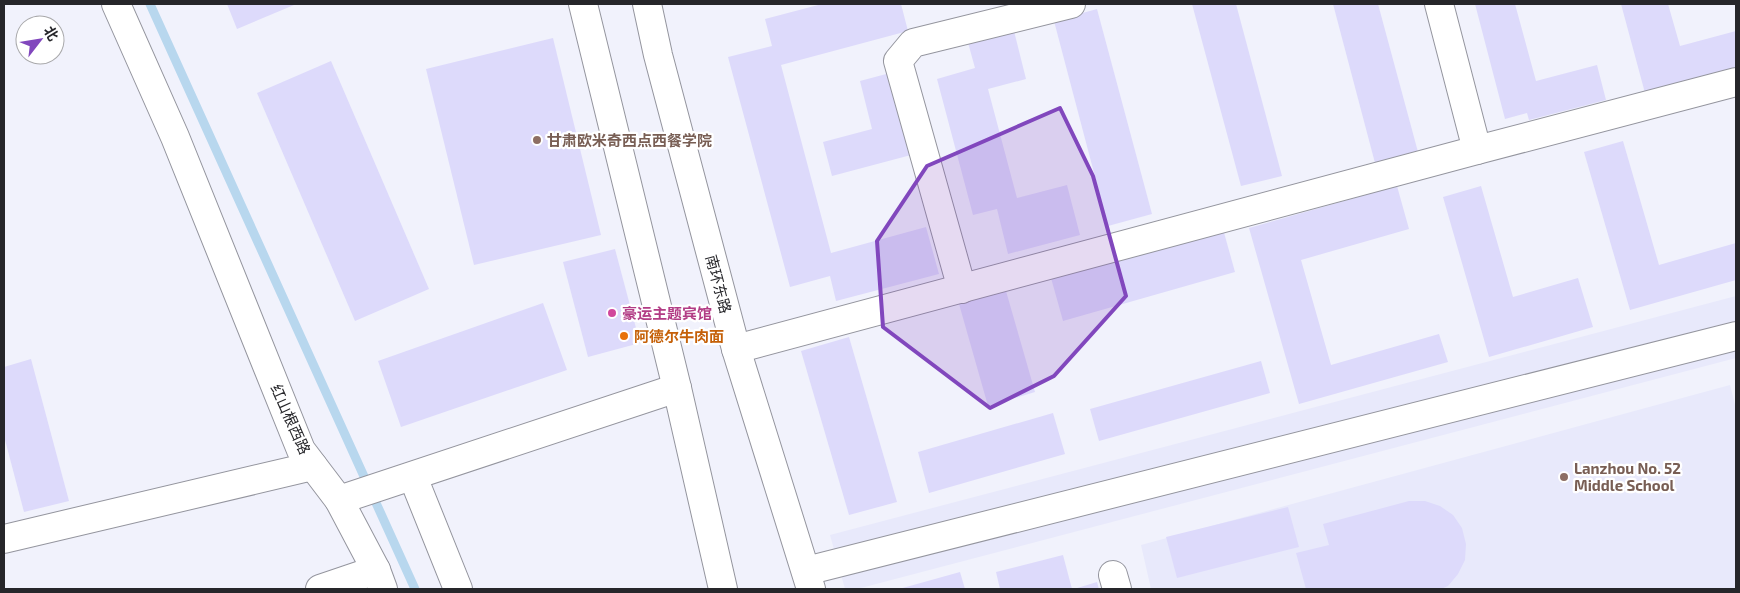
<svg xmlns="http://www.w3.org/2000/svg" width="1740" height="593" font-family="'Exo 2','Noto Sans SC',sans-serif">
	<rect width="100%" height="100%" fill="#f1f2fc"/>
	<g fill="#e8e9fb">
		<path d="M1736,296V358L857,589H845L830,535Z"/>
		<path d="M1730,385L1736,409V589H1151L1141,545Z"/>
	</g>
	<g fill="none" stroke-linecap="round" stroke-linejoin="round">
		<path stroke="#b8d7ee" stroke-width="9" d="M150,4L415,589"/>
	</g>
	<g fill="#dddafb">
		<path d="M227,4H293L294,5L237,29Z"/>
		<path d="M822,4H901L908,31L781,65L831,253L926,227L939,274L836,301L830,276L790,287L728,57L772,46L765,19Z"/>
		<path d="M1192,4H1236L1282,176L1241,186Z"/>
		<path d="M1333,4H1378L1418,152L1375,163Z"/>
		<path d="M1475,4H1515L1536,81L1597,65L1606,100L1529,120L1527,113L1505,119Z"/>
		<path d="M1621,4H1668L1680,46L1736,31V69L1645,93Z"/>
		<path d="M1097,9L1152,214L1108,226L1054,21Z"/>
		<path d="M1013,27L1026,79L988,89L1017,198L1067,185L1080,235L1008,254L997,209L973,215L937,79L975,68L967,39Z"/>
		<path d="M553,38L601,235L474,265L426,69Z"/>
		<path d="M331,61L429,289L355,321L257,93Z"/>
		<path d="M890,73L911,155L832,176L823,142L872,129L860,81Z"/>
		<path d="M1623,141L1659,265L1736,243V280L1630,310L1584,152Z"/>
		<path d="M1397,186L1409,229L1301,260L1331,365L1439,334L1448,362L1299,404L1249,228Z"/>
		<path d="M1481,186L1513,297L1578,278L1593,327L1489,357L1443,197Z"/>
		<path d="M1223,229L1235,272L1063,321L1051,278Z"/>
		<path d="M615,249L640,343L588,357L563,262Z"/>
		<path d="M1006,291L1035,392L988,406L959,304Z"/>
		<path d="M543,303L567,370L401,427L378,361Z"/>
		<path d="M849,337L897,502L849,515L801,351Z"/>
		<path d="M31,359L69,501L24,512L4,436V367Z"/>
		<path d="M1261,361L1270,393L1099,441L1090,409Z"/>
		<path d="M1053,413L1065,454L929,493L918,452Z"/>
		<path d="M1409,501H1425L1440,506L1453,515L1462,528L1466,544L1465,560L1458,574L1448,586L1441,589H1306L1296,553L1329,545L1323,524Z"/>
		<path d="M1288,507L1299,547L1177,578L1166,537Z"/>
		<path d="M1063,555L1072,589H1000L996,572Z"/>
		<path d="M960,572L965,589H899Z"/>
		<path d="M1097,582L1099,589H1074Z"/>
	</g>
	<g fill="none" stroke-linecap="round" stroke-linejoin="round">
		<defs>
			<g id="minor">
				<path d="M116,4L175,137L301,450L339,500L677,388"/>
				<path d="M1439,4L1477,150"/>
				<path d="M962,289L898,61L913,43L1071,4"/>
				<path d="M736,349L1477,150L1736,82"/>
				<path d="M413,477L458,589"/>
				<path d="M339,500L376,570L383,589"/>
				<path d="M4,539L313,466"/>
				<path d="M806,571L1736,336"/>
				<path d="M1113,575L1117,589"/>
				<path d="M320,589L376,570"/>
			</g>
			<g id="highway">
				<path d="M583,4L677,388L723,589"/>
				<path d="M647,4L658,55L736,349L811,589"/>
			</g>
		</defs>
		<use href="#minor" stroke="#94959e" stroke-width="30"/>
		<use href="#highway" stroke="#94959e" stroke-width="30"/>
		<use href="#minor" stroke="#fff" stroke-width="28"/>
		<use href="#highway" stroke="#fff" stroke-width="28"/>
	</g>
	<path fill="#8147bd" fill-opacity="0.2" stroke="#8147bd" stroke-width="4" stroke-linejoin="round" d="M1060,108L1093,176L1126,296L1054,376L990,408L883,327L877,241L927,166Z"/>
	<g fill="#8d6e63" stroke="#fff" stroke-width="2">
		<circle cx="537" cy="140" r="5"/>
		<circle cx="1564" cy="477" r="5"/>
	</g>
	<circle fill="#d1479c" stroke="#fff" stroke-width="2" cx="612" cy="313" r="5"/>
	<circle fill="#e8710a" stroke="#fff" stroke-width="2" cx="624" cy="336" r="5"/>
	<g text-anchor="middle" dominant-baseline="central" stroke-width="4.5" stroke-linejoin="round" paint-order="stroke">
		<g font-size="15" font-weight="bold" fill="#785e54" stroke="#fff" text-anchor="start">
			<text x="547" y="140">甘肃欧米奇西点西餐学院</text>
			<text x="1574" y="468">Lanzhou No. 52<tspan x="1574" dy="17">Middle School</tspan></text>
		</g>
		<g font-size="15" fill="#26262a" stroke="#fff">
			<text transform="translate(719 284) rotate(75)">南环东路</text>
			<text transform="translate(291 419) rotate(66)">红山根西路</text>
		</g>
		<g font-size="15" font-weight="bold" fill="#b23c85" stroke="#fff" text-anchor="start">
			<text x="622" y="313">豪运主题宾馆</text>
		</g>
		<g font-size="15" font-weight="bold" fill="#c56008" stroke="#fff" text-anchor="start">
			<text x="634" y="336">阿德尔牛肉面</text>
		</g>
	</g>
	<rect width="1740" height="593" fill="none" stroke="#26262a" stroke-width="10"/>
	<g transform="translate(40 40) rotate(59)"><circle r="24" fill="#ffffff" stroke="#a8a8aa"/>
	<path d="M0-4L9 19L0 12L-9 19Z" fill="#8147bd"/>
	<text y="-8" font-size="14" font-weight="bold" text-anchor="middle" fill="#26262a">北</text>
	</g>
</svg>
